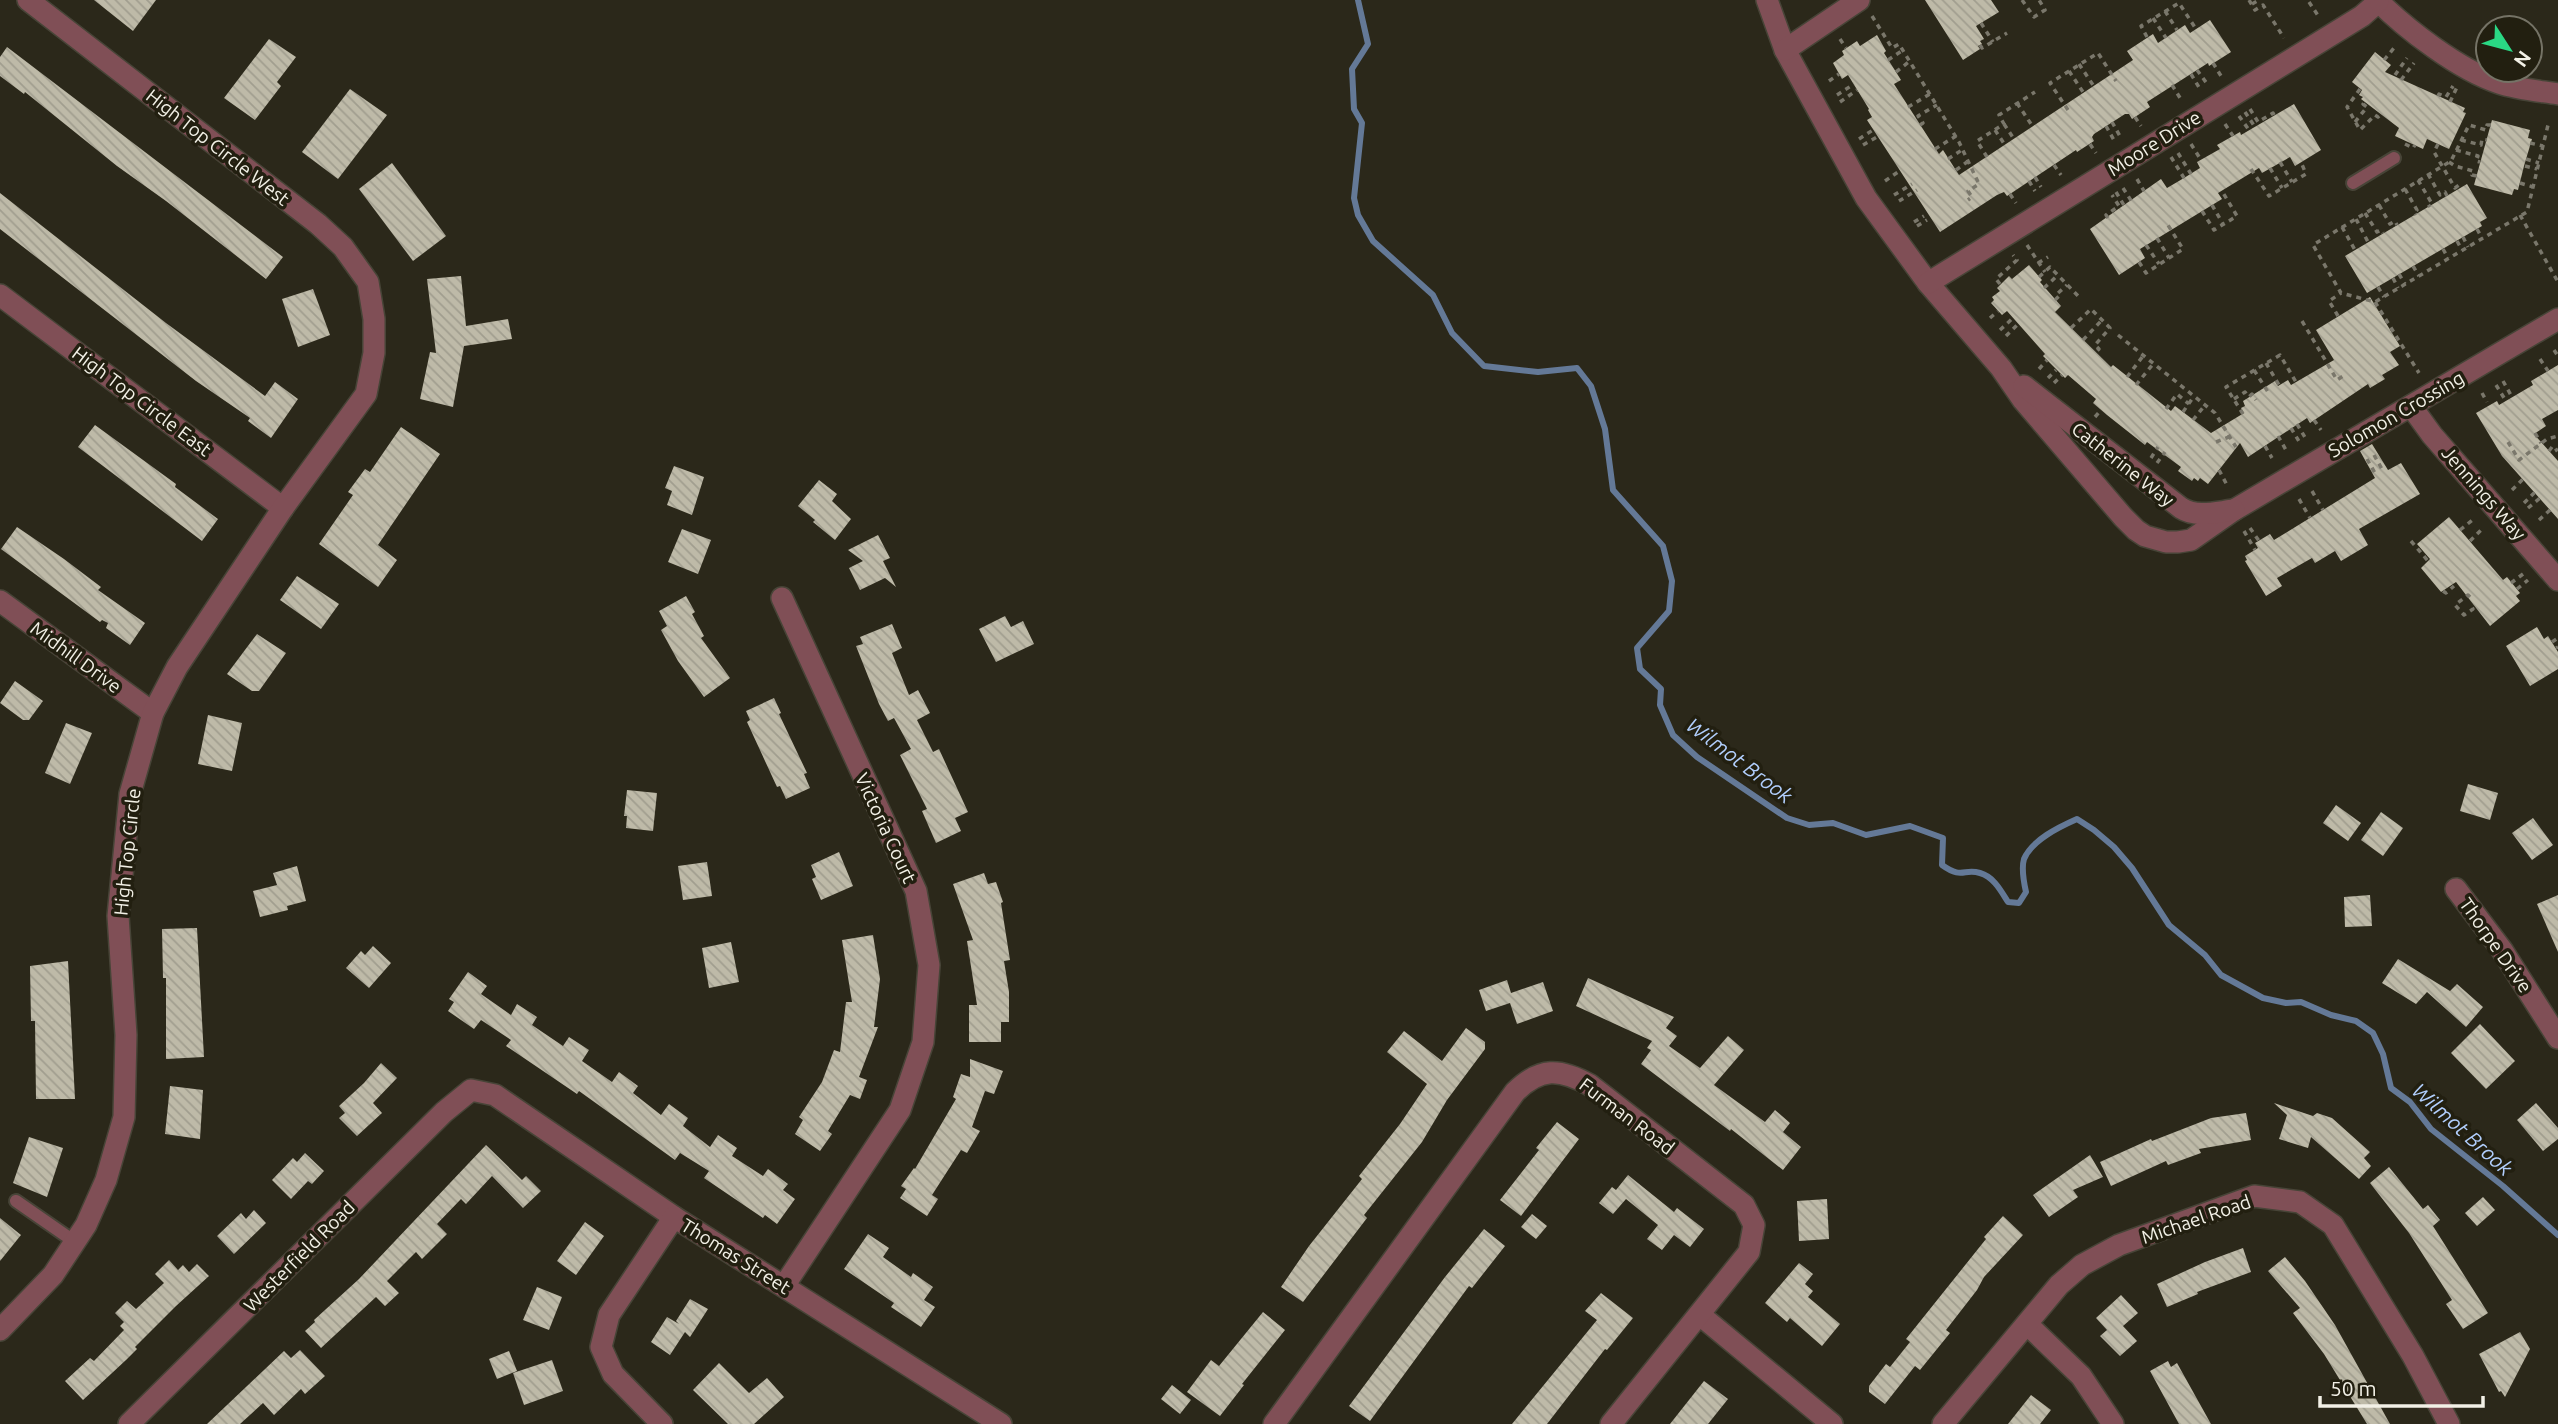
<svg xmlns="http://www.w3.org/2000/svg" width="2558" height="1424" font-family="Ubuntu,sans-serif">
	<defs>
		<pattern id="building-back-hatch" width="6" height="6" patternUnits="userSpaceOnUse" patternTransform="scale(1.75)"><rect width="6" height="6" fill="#bebaa8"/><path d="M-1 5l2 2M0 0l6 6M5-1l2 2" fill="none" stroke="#a19e8f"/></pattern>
	</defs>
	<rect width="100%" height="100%" fill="#2b281a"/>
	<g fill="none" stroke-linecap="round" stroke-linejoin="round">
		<path stroke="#647997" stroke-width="6" d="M1358,0L1368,44L1352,69L1354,109L1362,123L1354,198L1358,215L1373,241L1433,295L1452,333L1484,366L1538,372L1577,368L1591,386L1605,429L1613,490L1663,546L1672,581L1669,611L1637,648L1640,669L1661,689L1660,705L1673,735L1697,757L1787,818L1809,825L1833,823L1866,835L1910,826L1943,838L1942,865C1963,880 1963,868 1980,873C1994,877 2001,891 2008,902L2019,903L2026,892C2024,883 2021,869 2024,859C2032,840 2059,827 2077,819L2094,830L2114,847L2132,868L2169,925L2205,955L2221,975L2263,998L2286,1003L2301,1002L2331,1015L2356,1021L2373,1033L2383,1054L2391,1088L2410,1102L2431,1129L2503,1186L2558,1235"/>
	</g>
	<g fill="url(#building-back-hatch)">
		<path d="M94,0H156L133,31Z"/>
		<path d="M1925,0H1991L1999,12L1976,26L1984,39L1980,41L1982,44L1978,46L1980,49L1963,60Z"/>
		<path d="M2210,20L2231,52L2209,66L2208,63L2147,102L2150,107L2132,119L2129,114H2125L2094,134L2092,137L2094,141L2077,152L2076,150L2007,196L2004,192L1997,195L1940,232L1867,120L1872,117L1868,110L1869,109L1848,75L1842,79L1833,63L1844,55L1842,51L1857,41L1860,46L1877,35L1886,51L1884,53L1901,80L1894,84L1939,154L1943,150L1959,175L2133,60L2127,51L2153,34L2158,43L2185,25L2190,33Z"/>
		<path d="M269,39L296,57L277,82L281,86L255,120L224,98Z"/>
		<path d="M7,47L283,257L266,279L166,201L117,166L25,92L24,94L0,76V57Z"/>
		<path d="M2375,52L2391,65L2385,72L2465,108L2463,112L2466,113L2449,149L2427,139L2423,149L2395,136L2399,128L2361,99L2363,97L2359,95L2362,90L2352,82Z"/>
		<path d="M350,89L387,115L338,179L302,152Z"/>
		<path d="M2294,104L2321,150L2295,166L2290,157L2262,173L2259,168L2218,193L2222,199L2140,249L2145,258L2119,275L2090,229L2161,179L2167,188L2184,178L2200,168L2197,162L2220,149L2217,145L2240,132L2241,135Z"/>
		<path d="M2492,120L2530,130L2528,138L2532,139L2524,166L2518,190L2514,189L2512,195L2474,185Z"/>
		<path d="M392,163L446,236L413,261L359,189Z"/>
		<path d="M2467,184L2487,218L2480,222L2482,226L2367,293L2345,256Z"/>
		<path d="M0,193L166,323L265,396L275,382L298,399L271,438L248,421L250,418L196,381L0,229Z"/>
		<path d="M2029,265L2042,280L2040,282L2061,306L2055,312L2111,367L2113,365L2171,411L2175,406L2211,433L2244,413L2241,408L2245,406L2243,401L2275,381L2278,386L2288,380L2291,385L2334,360L2316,330L2370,297L2400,346L2390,352L2399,365L2382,375L2385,379L2370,388L2368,384L2310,423L2307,418L2248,457L2240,443L2208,484L2200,478L2198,481L2194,478L2192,481L2178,471L2181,467L2147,442L2145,445L2107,415L2093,403L2096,399L2068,375L2065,378L2043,356L2045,354L2007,311L2002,315L1991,303L1994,300L1992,297L2000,291L1997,288L2009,276L2012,279Z"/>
		<path d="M461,276L466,326L508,319L512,339L464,346L453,407L420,399L430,352L436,353L427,279Z"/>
		<path d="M313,289L330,335L298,347L282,299Z"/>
		<path d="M2558,365V410L2542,419L2546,426L2534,434L2558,461V519L2502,456L2476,413L2497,401L2499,405L2533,385L2531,381Z"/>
		<path d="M95,425L176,484L175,487L218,519L202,541L78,447Z"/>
		<path d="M401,427L440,454L378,545L397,560L378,587L319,544L353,495L348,492L365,469L370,472Z"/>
		<path d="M2372,444L2388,470L2401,463L2420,494L2359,529L2368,545L2341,561L2335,551L2315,563L2312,558L2277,578L2282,586L2266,596L2245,561L2247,560L2245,556L2258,548L2255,543L2270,534L2274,540L2375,478L2360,451Z"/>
		<path d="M674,466L704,477L692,515L667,505L672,491L665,488Z"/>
		<path d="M819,480L837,494L832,501L851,519L835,540L813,522L815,520L798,506Z"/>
		<path d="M2449,517L2503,580L2507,577L2520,593L2516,596L2520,601L2490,626L2456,582L2441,592L2421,568L2430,559L2417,544Z"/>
		<path d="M17,527L64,559L101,587L98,590L145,623L130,645L106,628L108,623L102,620L100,622L1,549Z"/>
		<path d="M682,529L711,540L698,574L668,562Z"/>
		<path d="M878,535L890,558L883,561L896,587L885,578L860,590L849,568L863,561L848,550Z"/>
		<path d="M297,576L339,604L321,629L280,600Z"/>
		<path d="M686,596L695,612L692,614L704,636L701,638L730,678L704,697L678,661L661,630L667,626L659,611Z"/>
		<path d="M1005,616L1011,627L1023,621L1034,644L996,662L979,629Z"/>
		<path d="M892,624L902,648L892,653L909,695L918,690L930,713L917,720L933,752L939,749L968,812L955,818L961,831L936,843L922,811L927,809L900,755L911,749L894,718L888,721L879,704L856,646L863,644L860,637Z"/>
		<path d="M2537,627L2544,639L2548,636L2558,652V669L2530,686L2506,646Z"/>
		<path d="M257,634L286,653L259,691H252L227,674Z"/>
		<path d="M15,681L43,701L29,720H23L0,703Z"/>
		<path d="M774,698L781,713L779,714L807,773L804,774L810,788L786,799L780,786L777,787L747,722L750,720L746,711Z"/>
		<path d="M208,715L242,723L232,771L198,764Z"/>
		<path d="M66,723L92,733L70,784L45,773Z"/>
		<path d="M2468,784L2498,793L2490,820L2460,811Z"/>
		<path d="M627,790L657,793L653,831L626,828L627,816H624Z"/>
		<path d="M2336,805L2361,823L2348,841L2323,823Z"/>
		<path d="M2381,812L2403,828L2383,856L2361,840Z"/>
		<path d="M2533,818L2553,845L2532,860L2512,833Z"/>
		<path d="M839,852L853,886L821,900L812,879L816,877L811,865Z"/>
		<path d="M707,862L712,896L683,900L678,866Z"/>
		<path d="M297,866L306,901L287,906L288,910L260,917L253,891L277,885L273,873Z"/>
		<path d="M984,873L988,884L996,882L1003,902L1001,903L1010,960L1004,961L1009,992V1022H1001V1042H969V1005H977L967,941L973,940L953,884Z"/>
		<path d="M2370,895L2372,926L2345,927L2344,897Z"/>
		<path d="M2558,895V952L2537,904Z"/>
		<path d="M197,928L204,1057L166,1059V978H163L162,929Z"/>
		<path d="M873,935L880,979L874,1027H878L859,1077L867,1080L860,1099L850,1095L828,1131L832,1134L820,1151L795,1134L803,1120L799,1117L822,1082L834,1050L840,1052L846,1002H852L842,940Z"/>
		<path d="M731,942L739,982L709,988L702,948Z"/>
		<path d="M373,946L391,963L369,988L346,968L361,951L365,955Z"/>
		<path d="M2398,959L2450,991L2457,984L2483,1007L2466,1027L2427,992L2416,1004L2382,983Z"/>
		<path d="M68,961L75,1099H36L35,1021H31L30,966Z"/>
		<path d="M468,972L487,986L481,994L511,1015L517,1004L537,1017L532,1025L563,1046L569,1037L589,1050L582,1061L612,1082L619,1072L638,1086L633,1093L661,1115L669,1104L688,1118L683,1126L710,1147L718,1135L737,1148L732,1156L763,1176L768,1169L788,1184L783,1190L795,1199L777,1224L765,1215L763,1218L704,1178L709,1171L680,1153L675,1160L579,1091L577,1094L506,1046L511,1040L481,1020L474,1029L448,1011L454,1002L449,999Z"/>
		<path d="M1588,978L1674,1017L1666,1028L1677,1036L1669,1046L1700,1068L1728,1036L1744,1050L1714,1085L1765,1122L1775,1110L1790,1123L1783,1132L1801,1147L1783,1170L1731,1129L1730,1131L1641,1064L1651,1050L1647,1048L1652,1041L1576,1006Z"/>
		<path d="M1507,980L1511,993L1543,982L1553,1011L1517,1024L1510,1003L1486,1011L1479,990Z"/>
		<path d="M2480,1024L2515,1061L2486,1089L2451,1053Z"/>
		<path d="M1466,1028L1485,1042V1049L1447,1100L1422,1142L1364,1215L1367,1218L1303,1302L1281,1287L1309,1246L1362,1179L1359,1176L1400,1124L1427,1084L1387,1052L1404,1031L1442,1061Z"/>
		<path d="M970,1059L1003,1071L994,1094L985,1091L972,1127L980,1131L967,1153L961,1150L932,1195L938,1199L927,1216L900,1198L906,1189L901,1186L914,1168L915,1169L956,1099L953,1097L961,1074L970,1077Z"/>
		<path d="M381,1063L397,1078L373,1103L382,1113L357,1136L339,1118L345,1113L339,1106L364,1083Z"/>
		<path d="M170,1086L203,1090L200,1139L165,1134Z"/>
		<path d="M2274,1103L2313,1116L2317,1113L2332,1118L2370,1152L2364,1158L2371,1166L2359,1179L2311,1137L2308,1148L2279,1139L2287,1115Z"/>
		<path d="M2536,1103L2558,1128V1139L2543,1151L2517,1120Z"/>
		<path d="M2246,1113L2251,1140L2199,1149L2201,1153L2168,1165L2166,1161L2111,1186L2100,1162L2151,1139L2152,1141L2211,1118Z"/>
		<path d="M1557,1122L1579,1139L1521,1216L1500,1200L1539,1150L1536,1148Z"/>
		<path d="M29,1137L63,1148L47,1197L13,1183Z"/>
		<path d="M486,1145L522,1180L526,1176L541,1191L523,1208L492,1176L466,1204L461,1199L437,1224L447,1234L422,1259L416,1252L387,1281L399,1293L385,1306L376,1297L321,1348L305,1331L315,1322L314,1320L359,1279Z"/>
		<path d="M305,1153L324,1171L312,1184L308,1181L291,1199L272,1180L293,1158L297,1162Z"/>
		<path d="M2090,1155L2103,1177L2073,1190L2078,1197L2049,1217L2033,1195Z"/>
		<path d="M2389,1167L2423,1209L2428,1205L2440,1220L2433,1226L2488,1313L2463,1329L2446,1304L2452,1300L2409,1233L2370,1183Z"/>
		<path d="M1628,1175L1674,1212L1677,1208L1704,1229L1690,1247L1674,1235L1662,1250L1647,1239L1658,1225L1626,1199L1613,1214L1599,1203L1612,1187L1616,1190Z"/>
		<path d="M2483,1197L2495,1210L2477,1226L2465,1213Z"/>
		<path d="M1827,1199L1829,1239L1799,1241L1797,1201Z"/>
		<path d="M254,1210L266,1223L234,1254L217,1236L241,1213L246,1219Z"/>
		<path d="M1532,1214L1547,1226L1536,1239L1521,1227Z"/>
		<path d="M2003,1216L2023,1235L1984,1277L1977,1290L1946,1330L1950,1333L1920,1370L1915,1366L1885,1404L1869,1392V1386L1886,1364L1890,1367L1910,1342L1906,1339L1986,1239L1984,1237Z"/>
		<path d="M0,1218L21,1235L0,1261Z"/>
		<path d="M585,1222L604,1236L576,1275L557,1261Z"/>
		<path d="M1484,1229L1505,1246L1472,1288L1469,1286L1370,1421L1349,1406L1445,1277Z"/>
		<path d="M868,1234L889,1248L883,1257L911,1277L913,1273L933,1287L924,1300L935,1307L921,1327L891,1307L894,1303L844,1269Z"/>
		<path d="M2243,1248L2251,1272L2197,1292L2198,1294L2167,1307L2157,1284L2205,1262Z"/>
		<path d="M2285,1257L2305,1281L2335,1325L2390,1424H2367L2324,1354L2293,1313L2300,1308L2268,1271Z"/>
		<path d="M169,1260L178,1270L183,1265L189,1272L197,1264L209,1276L176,1306L135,1347L137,1349L126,1360L83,1400L65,1381L90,1358L94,1361L124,1330L120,1326L124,1322L115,1313L127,1301L136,1309L164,1283L155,1274Z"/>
		<path d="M1799,1263L1813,1274L1805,1284L1813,1291L1808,1297L1840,1324L1822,1346L1790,1318L1787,1322L1765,1303Z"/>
		<path d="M537,1287L562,1297L549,1330L523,1320Z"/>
		<path d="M1601,1293L1633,1318L1607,1350L1605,1349L1547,1424H1512L1597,1320L1585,1311Z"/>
		<path d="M2121,1295L2138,1313L2123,1326L2137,1341L2120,1356L2100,1336L2107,1330L2096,1318Z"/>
		<path d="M690,1299L708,1309L690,1337L685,1332L670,1355L651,1342L667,1317L679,1324L676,1321Z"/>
		<path d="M1263,1312L1285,1330L1242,1384L1244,1385L1220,1416L1187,1392L1211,1360L1219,1366Z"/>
		<path d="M2520,1332L2530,1349L2505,1397L2501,1391L2499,1392L2479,1354Z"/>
		<path d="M300,1350L325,1376L305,1394L301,1389L274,1415L263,1403L240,1424H207L284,1351L291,1358Z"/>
		<path d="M509,1351L517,1371L497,1379L489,1359Z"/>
		<path d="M552,1360L563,1391L524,1405L513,1373Z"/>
		<path d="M2168,1361L2171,1367L2177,1363L2211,1424H2179L2150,1371Z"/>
		<path d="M719,1363L749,1393L767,1378L784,1397L754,1424H728L693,1390Z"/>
		<path d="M1704,1381L1728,1399L1708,1424H1670Z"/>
		<path d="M1172,1385L1191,1400L1180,1414L1161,1399Z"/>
		<path d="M2031,1395L2051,1410L2040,1424H2008Z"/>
	</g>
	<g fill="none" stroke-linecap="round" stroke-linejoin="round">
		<defs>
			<g id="lane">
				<path d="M2353,183L2394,158"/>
				<path d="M16,1201L75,1242"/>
			</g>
			<g id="street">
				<path d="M1767,0L1785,50L1866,198L1928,283L2001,368L2023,400L2123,517L2136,530L2145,536L2166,542H2178L2191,540L2234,510L2558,319"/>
				<path d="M2377,0C2406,29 2459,70 2499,83C2517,89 2539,91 2558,94"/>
				<path d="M1785,50L1859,0"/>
				<path d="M1928,283L2362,16L2378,2"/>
				<path d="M0,295L283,508"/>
				<path d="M2024,386L2181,508C2197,518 2216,512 2234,510"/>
				<path d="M2411,406L2432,435L2558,580"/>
				<path d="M782,598L916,891L929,965L923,1042L900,1110L784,1286"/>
				<path d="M0,601L153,713"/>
				<path d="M2456,889L2502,950L2558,1038"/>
				<path d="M1700,1315L1832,1424"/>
				<path d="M2027,1324L2081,1376L2113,1424"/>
				<path d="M0,1330L53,1275L86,1225L106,1180L124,1117L126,1035L118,916L130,794L153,713L177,667L283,508L366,394L374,353V319L368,282L343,247L318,224L28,0"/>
				<path d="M129,1424L444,1112L471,1090L495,1095L674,1217L1001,1424"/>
				<path d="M662,1424L613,1374L601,1347L609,1315L674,1217"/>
				<path d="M1274,1424L1515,1092C1540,1067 1560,1068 1590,1085L1744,1205L1754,1225L1749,1252L1611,1424"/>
				<path d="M1943,1424L2059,1285L2082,1265L2119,1245L2254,1196L2300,1202L2333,1225L2413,1356L2449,1424"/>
			</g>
		</defs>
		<use href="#lane" stroke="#474437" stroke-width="16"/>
		<use href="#street" stroke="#474437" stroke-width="24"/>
		<g stroke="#7a776b" stroke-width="3.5" stroke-dasharray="5 5" stroke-linecap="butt">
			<path d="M2022,0L2034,17L2045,10L2039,0"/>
			<path d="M2249,0L2255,10L2263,5L2284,38"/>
			<path d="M2309,2L2319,17"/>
			<path d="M2252,4L2259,0"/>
			<path d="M2165,11L2177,30"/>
			<path d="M1872,16L1892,48L1899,44L1959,142L1979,184L1968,191L1972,197L1968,200"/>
			<path d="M2153,18L2166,38"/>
			<path d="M1981,23L1993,42"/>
			<path d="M2147,37L2141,26L2179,3L2196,29"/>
			<path d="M1840,39L1846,48"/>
			<path d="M1980,45L1982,48L2007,33"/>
			<path d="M1888,60L1903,50"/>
			<path d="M2384,60L2394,48"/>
			<path d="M2213,63L2221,76"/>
			<path d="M2079,64L2093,85"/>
			<path d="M2197,70L2208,85"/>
			<path d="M2069,71L2083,92"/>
			<path d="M1896,72L1910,61"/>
			<path d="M2191,74L2200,89"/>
			<path d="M2395,75L2407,58"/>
			<path d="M2401,80L2414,63"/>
			<path d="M1829,81L1839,74"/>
			<path d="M2172,85L2182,101"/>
			<path d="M2360,89L2347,107L2360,130L2375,115L2378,117L2381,114"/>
			<path d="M1837,95L1854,84"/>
			<path d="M2438,96L2439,94L2446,97L2453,86"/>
			<path d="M1840,102L1857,90"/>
			<path d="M2450,102L2457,87"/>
			<path d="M2017,103L2033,127"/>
			<path d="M1908,107L1930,94"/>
			<path d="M2250,109L2258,122L2273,113L2274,115"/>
			<path d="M2068,110L2050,83L2098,53L2116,81"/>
			<path d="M2245,112L2255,127"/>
			<path d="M2239,116L2249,130"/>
			<path d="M2135,117L2141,126"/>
			<path d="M2112,122L2121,138"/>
			<path d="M2355,122L2367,107L2363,104L2365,102"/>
			<path d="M2004,124L2014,139"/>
			<path d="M2225,124L2233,136"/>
			<path d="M1920,125L1923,123L1918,116L1937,105"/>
			<path d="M2491,125H2487L2486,130L2469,125L2451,161L2313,245L2341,293L2375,302L2527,212L2548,125"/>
			<path d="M2106,126L2115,142"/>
			<path d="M1995,130L2005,145"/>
			<path d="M1859,139L1873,130"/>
			<path d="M2461,140L2481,145L2482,139L2487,140"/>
			<path d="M2530,143L2543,146"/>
			<path d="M2090,144L2096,153"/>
			<path d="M2191,144L2201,160"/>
			<path d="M2405,144L2413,148L2415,145"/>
			<path d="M2438,144L2434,152L2455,188L2459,185L2461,188"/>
			<path d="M1863,145L1877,137"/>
			<path d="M1935,149L1956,136"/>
			<path d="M2456,150L2478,156L2476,161L2480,162"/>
			<path d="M2178,153L2191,174"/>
			<path d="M1987,157L1977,141L2004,124L1999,115L2035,92"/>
			<path d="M2171,157L2184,178"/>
			<path d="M1948,159L1962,150"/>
			<path d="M2526,159L2539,163"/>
			<path d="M2280,162L2292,182"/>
			<path d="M2449,162L2455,166L2473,171L2472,175L2477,176"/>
			<path d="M2054,165L2061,175"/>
			<path d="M2525,166L2537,169"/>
			<path d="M2270,168L2282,188"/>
			<path d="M2251,169L2269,196L2306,174L2301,162"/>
			<path d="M1956,170L1967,162"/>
			<path d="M2428,174L2440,195L2445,192L2447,196"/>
			<path d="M2035,177L2041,187"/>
			<path d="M2137,179L2144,191"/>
			<path d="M2418,180L2431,202L2428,204L2430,207"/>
			<path d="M1885,181L1898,172"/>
			<path d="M2029,181L2035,191"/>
			<path d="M2520,183L2533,187"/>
			<path d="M2123,188L2132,202"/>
			<path d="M2405,189L2417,210L2414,212L2416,215"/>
			<path d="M2116,192L2125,207"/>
			<path d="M2010,194L2016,203"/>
			<path d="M1894,195L1912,184"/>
			<path d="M1899,201L1917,190"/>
			<path d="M2212,205L2223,224"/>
			<path d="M2379,205L2390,224L2395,221L2397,225"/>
			<path d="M2202,211L2214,230L2237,216L2222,191"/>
			<path d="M2365,213L2377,232L2381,230L2383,233"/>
			<path d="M2520,215L2558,282"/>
			<path d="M2108,218L2106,215L2119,206L2112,195"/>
			<path d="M2356,219L2368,242"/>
			<path d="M1914,222L1924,216"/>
			<path d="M1917,226L1927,220"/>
			<path d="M2342,227L2355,250"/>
			<path d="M2477,229L2482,238"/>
			<path d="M2463,237L2468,247"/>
			<path d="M2157,238L2169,258"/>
			<path d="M2457,241L2462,250"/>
			<path d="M2027,245L2045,272"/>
			<path d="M2146,245L2159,264"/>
			<path d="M2443,249L2448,258"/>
			<path d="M2139,262L2146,273L2183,249L2166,222"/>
			<path d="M2038,263L2048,257"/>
			<path d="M2413,266L2419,276"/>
			<path d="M2399,274L2405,284"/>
			<path d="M2039,277L2050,267L2080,298"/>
			<path d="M2393,278L2398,288"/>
			<path d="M2000,284L1996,279L2017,260L2013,255"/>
			<path d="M2378,287L2384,297"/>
			<path d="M2044,288L2058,275"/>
			<path d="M2055,300L2059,296L2057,294L2067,285"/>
			<path d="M2375,302L2419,373"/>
			<path d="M2338,316L2329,301L2341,293"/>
			<path d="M1990,318L1998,311"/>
			<path d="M2302,321L2337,380L2343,376"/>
			<path d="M2071,328L2091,309L2110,328L2095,345L2099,349L2096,352"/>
			<path d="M2000,330L2013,318"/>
			<path d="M2118,335L2215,413L2236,447"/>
			<path d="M2006,336L2018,324"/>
			<path d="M2083,340L2102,320"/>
			<path d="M2554,350L2558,356"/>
			<path d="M2540,359L2548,371"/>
			<path d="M2266,363L2279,385"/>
			<path d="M2039,369L2047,360"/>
			<path d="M2254,370L2268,392"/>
			<path d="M2127,377L2143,356"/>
			<path d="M2048,378L2056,370"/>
			<path d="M2503,381L2512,397"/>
			<path d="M2054,383L2062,375"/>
			<path d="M2136,385L2153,364"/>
			<path d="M2496,385L2506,401"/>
			<path d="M2482,393L2487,402"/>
			<path d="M2234,399L2245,392L2249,397L2252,394L2256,400"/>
			<path d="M2166,409L2177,394L2189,404"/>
			<path d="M2183,412L2194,396"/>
			<path d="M2243,414L2226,387L2280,355L2296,382"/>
			<path d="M2095,417L2101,410"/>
			<path d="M2193,420L2205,405"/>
			<path d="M2314,420L2321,430"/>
			<path d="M2297,424L2306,439"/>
			<path d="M2291,428L2300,443"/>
			<path d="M2535,433L2541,443"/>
			<path d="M2278,436L2286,450"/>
			<path d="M2216,442L2229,437"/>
			<path d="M2508,442L2519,460L2547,439L2558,436"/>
			<path d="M2265,446L2272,458"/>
			<path d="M2549,451L2552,447L2555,451L2558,449"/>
			<path d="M2374,455L2382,469"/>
			<path d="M2151,458L2158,447"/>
			<path d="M2367,459L2375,473"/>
			<path d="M2157,463L2165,452"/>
			<path d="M2219,470L2227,485"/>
			<path d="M2512,490L2523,479"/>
			<path d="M2312,491L2323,510"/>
			<path d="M2299,499L2310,518"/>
			<path d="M2524,503L2535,492"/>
			<path d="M2528,508L2540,498"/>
			<path d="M2539,520L2550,510"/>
			<path d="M2250,528L2259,541"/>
			<path d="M2460,530L2475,518"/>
			<path d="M2244,531L2255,550"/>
			<path d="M2411,541L2428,561"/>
			<path d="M2470,541L2483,528"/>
			<path d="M2511,583L2523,574"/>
			<path d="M2517,589L2528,580"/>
			<path d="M2443,591L2446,593L2454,586"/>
			<path d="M2470,597L2468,595L2455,605L2464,615L2473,609L2471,606L2473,604"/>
			<path d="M2552,642L2558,638"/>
			<path d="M2556,648L2558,647"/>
		</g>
		<use href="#lane" stroke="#804f56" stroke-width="12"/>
		<use href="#street" stroke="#804f56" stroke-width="21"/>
	</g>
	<g text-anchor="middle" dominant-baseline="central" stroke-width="7" stroke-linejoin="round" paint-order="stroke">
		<g font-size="19" fill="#f2f0e6" stroke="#221f10">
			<text transform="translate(2154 143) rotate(-32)">Moore Drive</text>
			<text transform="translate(218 147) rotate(38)">High Top Circle West</text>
			<text transform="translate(142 401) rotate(37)">High Top Circle East</text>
			<text transform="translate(2396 414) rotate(-30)">Solomon Crossing</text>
			<text transform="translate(2123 464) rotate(38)">Catherine Way</text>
			<text transform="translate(2484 493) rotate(49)">Jennings Way</text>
			<text transform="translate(76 657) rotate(36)">Midhill Drive</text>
			<text transform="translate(886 828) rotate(65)">Victoria Court</text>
			<text transform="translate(127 852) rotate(-84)">High Top Circle</text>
			<text transform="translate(2496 945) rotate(55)">Thorpe Drive</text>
			<text transform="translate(1627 1116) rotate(37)">Furman Road</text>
			<text transform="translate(2196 1219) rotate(-19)">Michael Road</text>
			<text transform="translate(299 1256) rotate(-45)">Westerfield Road</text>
			<text transform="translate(736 1256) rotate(32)">Thomas Street</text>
		</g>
		<g font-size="21" font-style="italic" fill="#b1cefc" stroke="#221f10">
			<text transform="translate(1740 760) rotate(37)">Wilmot Brook</text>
			<text transform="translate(2463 1129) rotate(42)">Wilmot Brook</text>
		</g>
	</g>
	<g transform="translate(2509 49) rotate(126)"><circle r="33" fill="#221f10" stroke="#757366" stroke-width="2"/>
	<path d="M0-5L12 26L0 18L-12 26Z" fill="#2ad884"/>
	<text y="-10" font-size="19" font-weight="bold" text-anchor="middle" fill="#f2f0e6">N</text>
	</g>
	<path d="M2320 1396v10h163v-10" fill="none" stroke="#f2f0e6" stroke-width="3.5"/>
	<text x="2330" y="1396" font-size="21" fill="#f2f0e6" stroke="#221f10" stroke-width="5" paint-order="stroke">50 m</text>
</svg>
